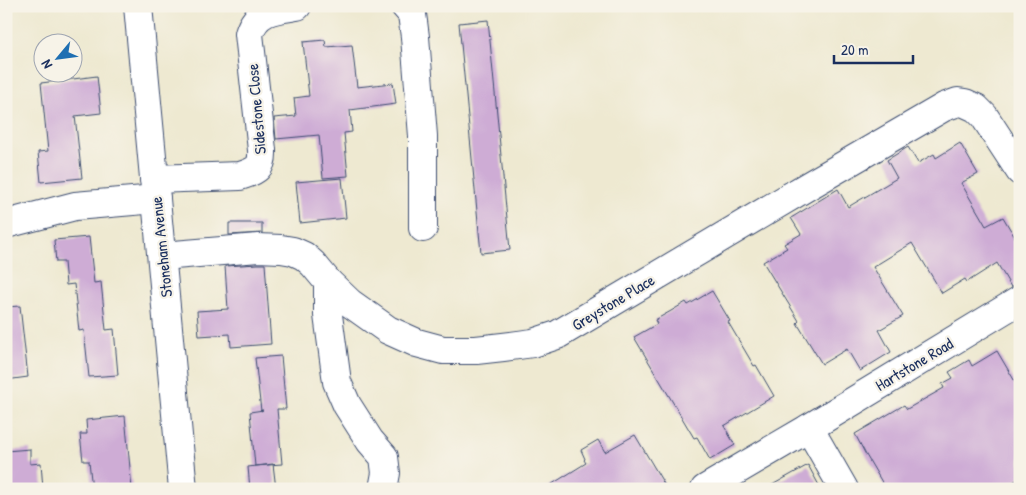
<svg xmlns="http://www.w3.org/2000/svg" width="1026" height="495" font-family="'Patrick Hand',sans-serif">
	<rect width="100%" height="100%" fill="#f7f3e8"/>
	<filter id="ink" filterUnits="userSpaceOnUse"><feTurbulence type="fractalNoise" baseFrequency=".02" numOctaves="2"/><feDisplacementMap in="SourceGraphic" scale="10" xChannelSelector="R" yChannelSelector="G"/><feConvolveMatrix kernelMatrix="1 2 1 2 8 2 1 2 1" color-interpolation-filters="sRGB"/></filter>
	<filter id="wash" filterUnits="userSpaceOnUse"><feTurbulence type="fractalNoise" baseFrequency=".0096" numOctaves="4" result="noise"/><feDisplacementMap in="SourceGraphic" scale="20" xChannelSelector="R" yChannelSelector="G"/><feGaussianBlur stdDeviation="1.12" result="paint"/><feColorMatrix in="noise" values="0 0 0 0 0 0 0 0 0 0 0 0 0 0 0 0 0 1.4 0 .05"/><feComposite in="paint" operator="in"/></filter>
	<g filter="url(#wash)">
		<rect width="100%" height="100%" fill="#eee9d1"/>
		<g id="blocks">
			<g fill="#ceacd5">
				<path d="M488,20L510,250L481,253L459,23Z"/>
				<path d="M325,40L326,47L352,45L357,87L393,83L396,104L350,110L352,132L344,133L348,176L323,178L319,135L276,139L274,118L296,116L294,98L309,96L303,42Z"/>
				<path d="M97,76L101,113L75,116L82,178L41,182L38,152L48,151L41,83Z"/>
				<path d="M960,143L978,174L961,183L986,226L1003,217L1020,246V284L1011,287L997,263L967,282L965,279L942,293L912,243L873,267L903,316L879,330L891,352L860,371L847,349L822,364L797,323L799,321L763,262L787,248L784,244L801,234L791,218L838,189L848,207L897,178L887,160L908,147L918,163L934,154L936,158Z"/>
				<path d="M342,178L346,218L300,223L296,182Z"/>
				<path d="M229,223H262V233L229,235Z"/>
				<path d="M89,237L94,283L101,282L106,330L114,329L118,375L89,377L84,330L79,331L74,284L66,285L64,262H56L54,240Z"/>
				<path d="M258,264H265L271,344L231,347L230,334L199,336L197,311L228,309L225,266Z"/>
				<path d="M712,291L730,321L728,322L754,366L756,365L774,396L724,426L735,445L710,460L697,437L694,438L634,337L657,324L655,320L671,311L686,302L688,305Z"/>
				<path d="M20,306L28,377L6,380V307Z"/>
				<path d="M997,351L1020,390V478L1001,489H886L866,455L855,434L904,405L907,409L944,388L942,384L953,378L949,372L969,360L972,366Z"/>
				<path d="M281,356L286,409H277L282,464L255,466L250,412L263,410L261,411L255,358Z"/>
				<path d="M125,416L132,489H92L89,461H83L80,434H87L86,420Z"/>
				<path d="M635,435L667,489H544L586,463L584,460L585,459L581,450L598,440L605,452Z"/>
				<path d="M30,449V464L41,463L43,489H6V451Z"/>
				<path d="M273,464L276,489H250L248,467Z"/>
				<path d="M808,465L821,489H765Z"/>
			</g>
		</g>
	</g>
	<g filter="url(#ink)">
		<use href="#blocks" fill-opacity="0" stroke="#3b4b6f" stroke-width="1"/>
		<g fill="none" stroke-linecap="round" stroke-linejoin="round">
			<defs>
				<g id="street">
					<path d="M138,6L183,489"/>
					<path d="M405,6L412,14L415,37L423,136V228"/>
					<path d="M154,179L240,176C256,171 263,168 262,150L249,34C256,10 275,9 297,6"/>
					<path d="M6,224L75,206L156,199"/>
					<path d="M162,256L258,248L281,249L293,251L304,256L313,264L328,282L350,303L388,330L417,343L443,350H476L503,347L533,343L557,335L808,186L944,107L958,102L965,103L976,108L984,116L1020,171"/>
					<path d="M328,282V315L337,382L347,405L370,441L384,457L386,473L383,489"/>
					<path d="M809,428L844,489"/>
					<path d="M705,489L809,428L1020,300"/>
				</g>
			</defs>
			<use href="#street" stroke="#3b4b6f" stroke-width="30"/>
			<use href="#street" stroke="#fff" stroke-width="28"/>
		</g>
	</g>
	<g text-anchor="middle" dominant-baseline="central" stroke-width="4.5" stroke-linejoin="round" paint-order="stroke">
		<g font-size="16" fill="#1b2f5e" stroke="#f7f3e8">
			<text transform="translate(256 109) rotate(-95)">Sidestone Close</text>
			<text transform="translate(161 247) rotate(-96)">Stoneham Avenue</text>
			<text transform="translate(613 302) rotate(-31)">Greystone Place</text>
			<text transform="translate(914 364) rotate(-31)">Hartstone Road</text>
		</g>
	</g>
	<rect width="1026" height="495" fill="none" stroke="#f7f3e8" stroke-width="25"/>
	<g transform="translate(58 58) rotate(241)"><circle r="24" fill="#f7f3e8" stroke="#9fa5b1"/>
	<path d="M0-4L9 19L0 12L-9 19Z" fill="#1f6fb2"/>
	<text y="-8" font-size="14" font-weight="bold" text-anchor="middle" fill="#1b2f5e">N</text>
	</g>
	<path d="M834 55v8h79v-8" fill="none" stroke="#1b2f5e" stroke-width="2.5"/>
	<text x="841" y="55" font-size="15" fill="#1b2f5e" stroke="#f7f3e8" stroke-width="4" paint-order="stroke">20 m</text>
</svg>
